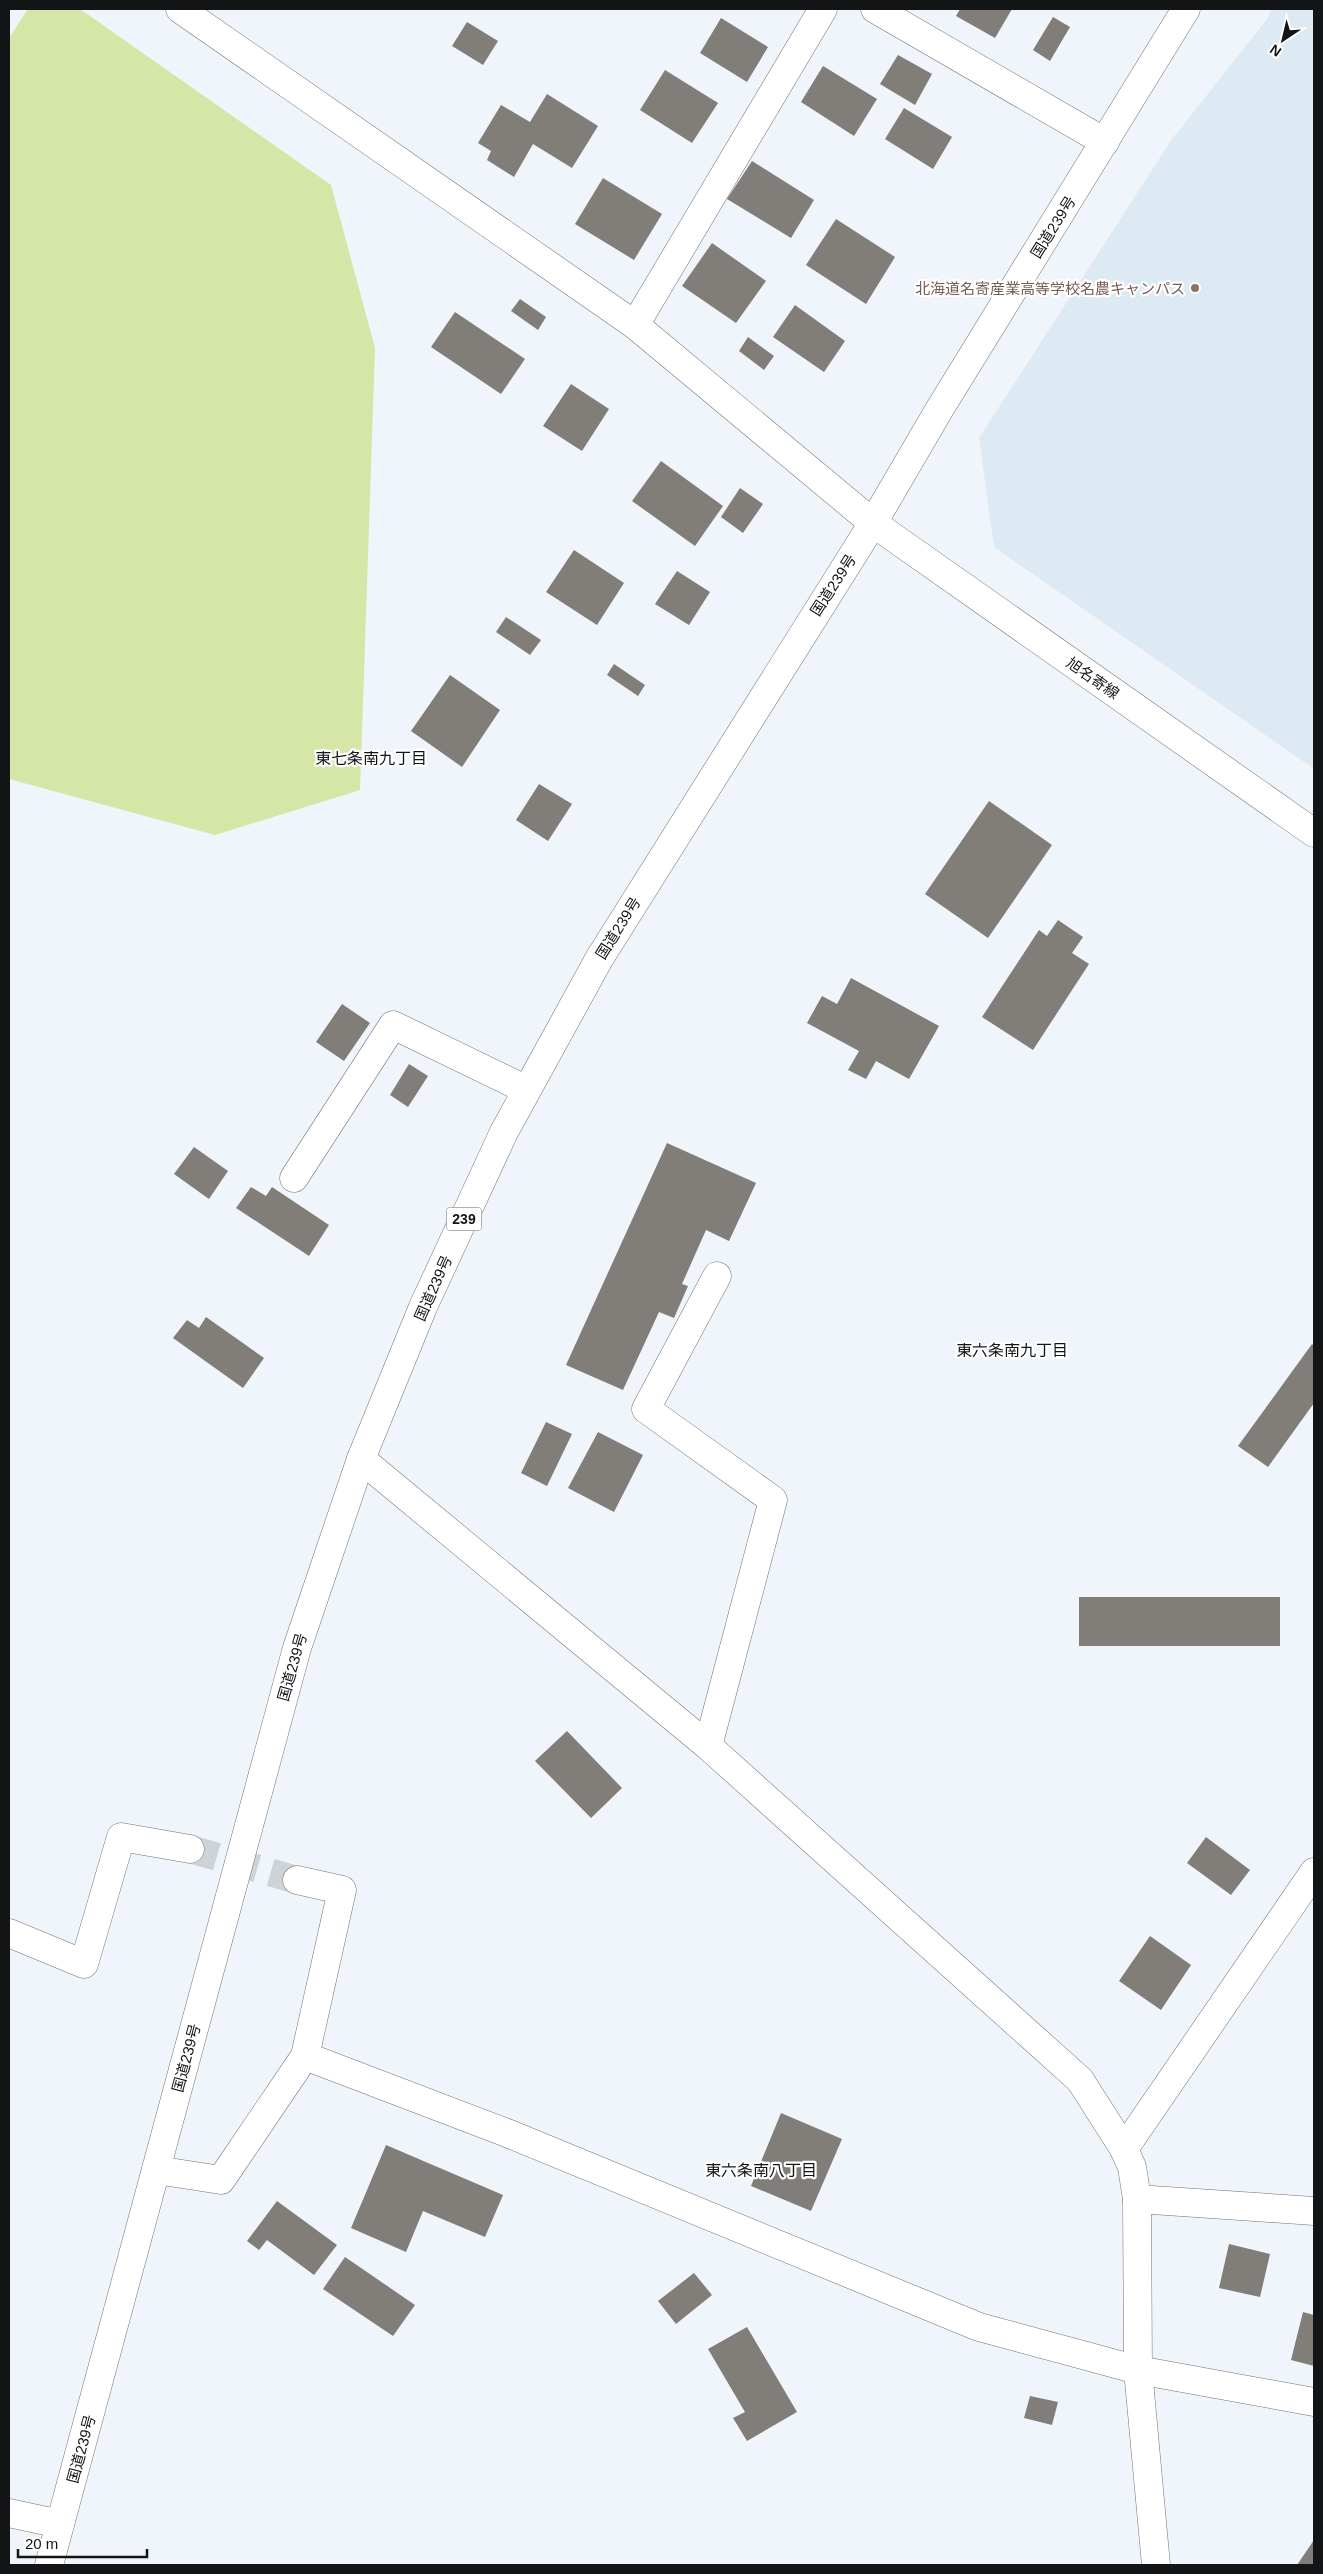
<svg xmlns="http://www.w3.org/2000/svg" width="1323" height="2574" font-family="Arial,'Noto Sans JP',sans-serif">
	<rect width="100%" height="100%" fill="#eff5fa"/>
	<path fill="#ddeaf4" d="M1271,9H1314V769L994,547L979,438L1172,139L1268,18Z"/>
	<path fill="#d5e6a6" d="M28,9H80L331,185L375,348L360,790L215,835L9,779V38Z"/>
	<g fill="#817d78">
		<path d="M960,9H1012L995,38L956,16Z"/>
		<path d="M1053,17L1070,27L1050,61L1033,50Z"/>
		<path d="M721,18L768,47L747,82L700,53Z"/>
		<path d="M467,22L498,41L483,65L452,46Z"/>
		<path d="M898,55L932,74L915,105L880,84Z"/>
		<path d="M823,66L877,99L854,136L801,102Z"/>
		<path d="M665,70L718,103L692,143L640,110Z"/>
		<path d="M547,94L598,126L572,168L533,144L514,177L487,160L491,151L478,143L501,105L530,122Z"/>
		<path d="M904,108L952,137L933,169L885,139Z"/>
		<path d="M752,161L814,200L791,238L727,199Z"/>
		<path d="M603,178L662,214L634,260L575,224Z"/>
		<path d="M836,219L895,257L866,304L806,265Z"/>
		<path d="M712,243L766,281L736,323L682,286Z"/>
		<path d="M520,299L546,317L538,330L511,311Z"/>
		<path d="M795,305L845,341L824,372L773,337Z"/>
		<path d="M455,312L525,359L501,394L431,347Z"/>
		<path d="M748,337L774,356L764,370L739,351Z"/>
		<path d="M571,384L609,409L582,451L543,426Z"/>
		<path d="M661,461L723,506L695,546L632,501Z"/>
		<path d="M740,488L763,504L743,533L721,517Z"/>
		<path d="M574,550L624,583L597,625L546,592Z"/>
		<path d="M677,571L710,592L689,625L655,604Z"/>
		<path d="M506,617L541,640L530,655L496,632Z"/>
		<path d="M614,664L645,685L638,696L607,675Z"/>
		<path d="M450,675L500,710L462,767L411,731Z"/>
		<path d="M539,784L572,804L548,841L516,820Z"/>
		<path d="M989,801L1052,845L988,938L925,894Z"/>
		<path d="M1058,920L1083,937L1072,953L1089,964L1033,1050L982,1017L1039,930L1047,936Z"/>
		<path d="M851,978L939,1026L909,1079L876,1061L866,1079L848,1070L859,1051L807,1023L822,996L837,1004Z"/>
		<path d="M342,1004L370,1023L344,1061L316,1042Z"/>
		<path d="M409,1064L428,1076L408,1107L390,1095Z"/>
		<path d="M667,1143L756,1183L729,1241L706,1230L682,1284L688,1286L674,1318L659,1312L623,1390L566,1365Z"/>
		<path d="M194,1147L228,1171L209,1199L174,1174Z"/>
		<path d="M251,1187L266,1196L272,1187L329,1225L309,1256L236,1208Z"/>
		<path d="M206,1317L264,1358L243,1388L173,1338L187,1320L199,1328Z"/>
		<path d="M1312,1344L1314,1346V1403L1268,1467L1238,1446Z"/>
		<path d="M546,1422L572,1434L547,1486L521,1473Z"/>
		<path d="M598,1432L643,1455L614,1512L568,1488Z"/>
		<rect x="1079" y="1597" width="201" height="49"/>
		<path d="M567,1731L622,1788L591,1818L535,1761Z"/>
		<path d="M1206,1837L1250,1870L1231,1895L1187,1863Z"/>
		<path d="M1150,1936L1191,1965L1161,2010L1119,1981Z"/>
		<path d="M781,2113L842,2139L811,2211L751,2186Z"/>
		<path d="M386,2145L503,2195L485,2237L423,2211L406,2252L351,2228Z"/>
		<path d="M277,2201L337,2245L314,2275L267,2240L259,2250L247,2241Z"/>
		<path d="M1229,2244L1270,2254L1260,2297L1219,2288Z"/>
		<path d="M345,2257L415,2305L393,2336L323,2289Z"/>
		<path d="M694,2273L712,2295L676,2324L658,2301Z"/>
		<path d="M1303,2312L1314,2315V2366L1291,2360Z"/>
		<path d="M747,2327L797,2412L747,2441L733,2418L745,2412L708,2349Z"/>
		<path d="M1030,2396L1058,2402L1052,2425L1024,2418Z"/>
		<path d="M1314,2540V2565H1297Z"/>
	</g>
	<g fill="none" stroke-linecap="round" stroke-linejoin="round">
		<path stroke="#ced3d8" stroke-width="28" stroke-dasharray="28 14" stroke-linecap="butt" d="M190,1849L297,1880"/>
		<defs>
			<g id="minor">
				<path d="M180,9L635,325L873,523"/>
				<path d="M875,9L1105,142"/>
				<path d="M635,325L823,9"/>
				<path d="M294,1178L393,1025L527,1090"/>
				<path d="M361,1459L708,1746L1080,2080L1124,2149L1132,2167L1137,2199L1138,2370L1156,2565"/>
				<path d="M708,1746L773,1500L646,1409L717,1276"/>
				<path d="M9,1933L84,1964L121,1837L190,1849"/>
				<path d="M305,2056L507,2133L979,2327L1138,2370L1314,2402"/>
				<path d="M1124,2149L1314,1872"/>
				<path d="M156,2170L221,2180L305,2056L342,1890L297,1880"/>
				<path d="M1137,2199L1314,2211"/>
				<path d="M9,2513L60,2524"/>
			</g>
			<path id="major" d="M873,523L1314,833"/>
			<path id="highway" d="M49,2565L297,1648L361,1459L423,1307L504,1132L599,959L873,523L939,410L1186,9"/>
		</defs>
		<use href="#minor" stroke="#6f7478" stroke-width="29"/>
		<use href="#major" stroke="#6f7478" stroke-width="29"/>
		<use href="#highway" stroke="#6f7478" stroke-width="29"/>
		<use href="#minor" stroke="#fff" stroke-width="28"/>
		<use href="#major" stroke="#fff" stroke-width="28"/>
		<use href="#highway" stroke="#fff" stroke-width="28"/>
	</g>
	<circle fill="#8d6e63" stroke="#fff" stroke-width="2" cx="1195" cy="288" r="5"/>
	<g text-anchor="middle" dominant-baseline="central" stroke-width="4.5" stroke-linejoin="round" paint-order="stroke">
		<rect fill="#fff" stroke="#595a5c" stroke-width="1" x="446.5" y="1207.5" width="35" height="23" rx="4"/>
		<g font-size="14" font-weight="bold" fill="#121416">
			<text x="464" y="1219">239</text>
		</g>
		<g font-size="15" fill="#121416" stroke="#fff">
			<text transform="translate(1053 227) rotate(-58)">国道239号</text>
			<text transform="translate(833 585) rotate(-57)">国道239号</text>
			<text transform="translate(1093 678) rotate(35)">旭名寄線</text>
			<text transform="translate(618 928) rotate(-58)">国道239号</text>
			<text transform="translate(433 1288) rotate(-66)">国道239号</text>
			<text transform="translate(292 1667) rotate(-74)">国道239号</text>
			<text transform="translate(186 2058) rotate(-75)">国道239号</text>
			<text transform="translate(81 2449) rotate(-75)">国道239号</text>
		</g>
		<g font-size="15" fill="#785e54" stroke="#fff" text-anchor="end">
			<text x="1185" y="288">北海道名寄産業高等学校名農キャンパス</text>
		</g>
		<g font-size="16" fill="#121416" stroke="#fff">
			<text x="371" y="758">東七条南九丁目</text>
			<text x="1012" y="1350">東六条南九丁目</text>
			<text x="761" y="2170">東六条南八丁目</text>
		</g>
	</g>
	<rect width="1323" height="2574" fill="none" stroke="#121416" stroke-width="20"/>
	<g transform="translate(1283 40) rotate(215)" stroke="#ffffff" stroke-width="4" paint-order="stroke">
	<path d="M0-4L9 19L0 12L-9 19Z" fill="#121416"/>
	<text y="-8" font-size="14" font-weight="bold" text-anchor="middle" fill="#121416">N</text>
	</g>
	<path d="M18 2549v8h129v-8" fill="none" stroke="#121416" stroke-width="2.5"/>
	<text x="25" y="2549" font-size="15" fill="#121416" stroke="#ffffff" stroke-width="4" paint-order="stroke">20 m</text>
</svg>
